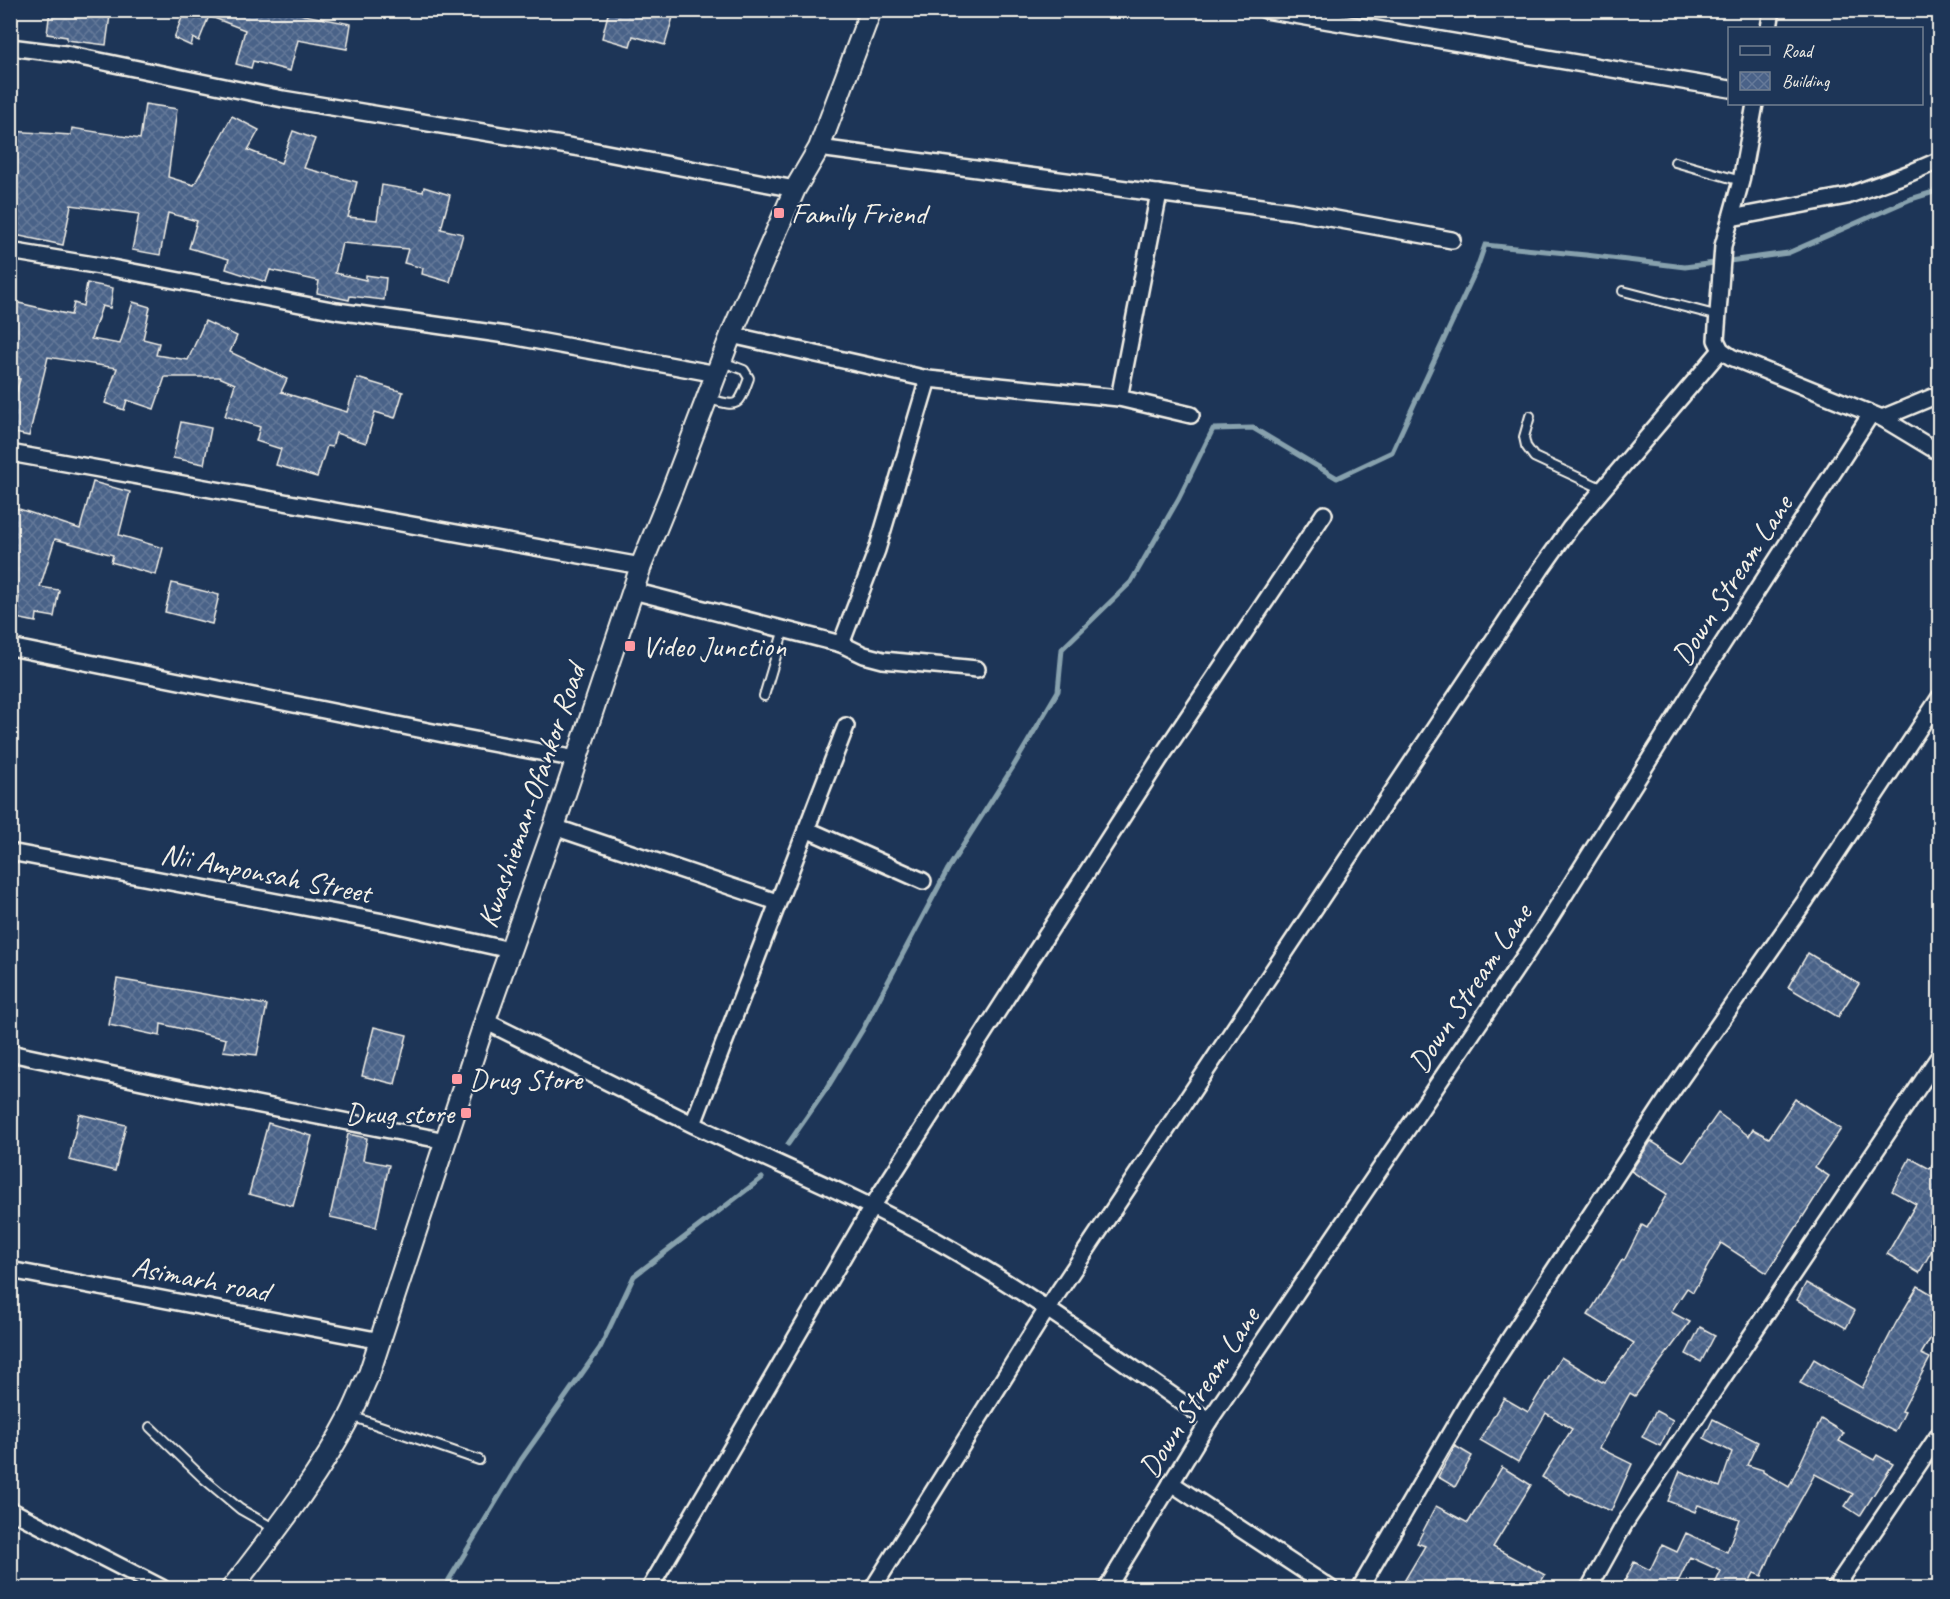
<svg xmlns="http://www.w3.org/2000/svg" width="1950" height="1599" font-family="Caveat,sans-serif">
	<defs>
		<pattern id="building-cross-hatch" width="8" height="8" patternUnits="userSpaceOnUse" patternTransform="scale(1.5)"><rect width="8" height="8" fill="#4a6288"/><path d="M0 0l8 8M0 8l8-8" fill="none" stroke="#657999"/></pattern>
	</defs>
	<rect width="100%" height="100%" fill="#1d3557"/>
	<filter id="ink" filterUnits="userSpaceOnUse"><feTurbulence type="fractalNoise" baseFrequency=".0167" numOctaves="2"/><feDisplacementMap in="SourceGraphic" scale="12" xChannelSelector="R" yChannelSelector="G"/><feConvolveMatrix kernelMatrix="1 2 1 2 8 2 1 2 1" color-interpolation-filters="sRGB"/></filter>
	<g filter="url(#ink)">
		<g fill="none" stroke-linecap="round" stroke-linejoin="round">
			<g stroke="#87a1ad" stroke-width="5">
				<path d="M788,1144L829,1085L863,1029L948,869L1013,767L1058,691L1062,649L1131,582L1179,498L1213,429L1253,428L1337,478L1392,452L1477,268L1485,245L1586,255L1685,267L1788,253L1911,199L1940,190"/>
				<path d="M444,1588L521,1460L600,1348L634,1276L762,1178"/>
			</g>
		</g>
		<g fill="url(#building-cross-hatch)" stroke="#f4f1e8" stroke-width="1.5">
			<path d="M50,10H79L110,15L106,45L67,40V37L47,34Z"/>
			<path d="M185,10H300L299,14L351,24L347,49L298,40L290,71L253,61L251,68L236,64L245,30L209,16L199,41L193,38L191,46L174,38Z"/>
			<path d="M609,10H675L665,45L633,36L630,46L602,38Z"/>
			<path d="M145,104L177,109L168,177L194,185L232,116L259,130L248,150L281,163L293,131L315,139L304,168L357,182L348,217L377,220L382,185L423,192L424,187L450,195L441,229L463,234L450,282L422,274L423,268L404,263L408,249L342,243L335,273L366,280V275L386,278L384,300L350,296L349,300L317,293L319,281L270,270L266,282L226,269L229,259L189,248L197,221L168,213L160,255L132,250L139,214L71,205L63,245L10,234L11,131L71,135L72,128L140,139Z"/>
			<path d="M87,283L113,288L110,308L102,306L91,339L120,344L133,302L150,307L143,339L159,343L156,355L188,360L205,321L237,336L230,352L287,379L281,392L347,412L357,378L403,392L395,418L375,412L366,443L336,433L332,447L327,446L317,477L276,465L281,449L256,441L260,427L225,416L235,384L219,377H165L154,409L127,400L124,410L105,403L117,368L48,357L29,436L10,432V415L20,379L10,378V301L71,315L74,303L83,306Z"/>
			<path d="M181,422L211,428L204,464L173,458Z"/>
			<path d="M93,482L130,492L119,535L163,548L156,575L111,562L113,555L55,539L40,587L59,590L54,617L37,614L36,622L16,618L19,597L10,594V506L80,529Z"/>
			<path d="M172,583L219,595L212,624L165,612Z"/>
			<path d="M1808,953L1859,984L1838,1017L1788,987Z"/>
			<path d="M117,979L267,1005L257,1055L223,1051L226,1039L161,1024L160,1036L109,1025Z"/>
			<path d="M374,1027L407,1035L395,1084L362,1076Z"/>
			<path d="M1795,1099L1841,1129L1815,1167L1829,1176L1767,1273L1721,1243L1693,1292L1687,1288L1671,1312L1690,1322L1635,1396L1630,1393L1599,1448L1632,1464L1611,1511L1571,1493L1570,1495L1542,1477L1572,1429L1546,1413L1518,1462L1480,1440L1504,1398L1528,1412L1561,1357L1602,1382L1603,1381L1605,1382L1634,1343L1588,1315L1622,1260L1624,1261L1642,1225L1647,1228L1667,1194L1631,1171L1651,1141L1684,1162L1718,1113L1749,1136L1753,1129L1769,1138Z"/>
			<path d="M79,1114L126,1125L115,1171L69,1160Z"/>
			<path d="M268,1123L312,1136L293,1206L249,1194Z"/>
			<path d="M348,1134L367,1138L363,1160L389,1165L376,1227L330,1217Z"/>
			<path d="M1940,1152V1206L1929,1225L1940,1231V1236L1919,1273L1887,1254L1916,1204L1892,1191L1910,1158L1930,1169Z"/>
			<path d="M1806,1283L1855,1311L1846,1328L1797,1300Z"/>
			<path d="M1918,1286L1940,1299V1323L1921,1354L1930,1358L1902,1411L1905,1412L1895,1432L1800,1383L1814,1359L1862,1388L1896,1323Z"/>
			<path d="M1700,1327L1715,1335L1701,1362L1686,1354Z"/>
			<path d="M1656,1411L1673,1420L1660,1446L1642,1437Z"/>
			<path d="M1713,1419L1758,1442L1747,1465L1763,1470V1472L1789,1487L1821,1419L1844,1433L1839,1441L1874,1460L1877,1455L1893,1464L1860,1516L1845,1506L1853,1494L1815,1474L1773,1550L1762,1576L1754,1573L1746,1588H1713L1721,1571L1690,1557L1675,1588H1635L1624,1583L1634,1562L1650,1570L1662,1545L1677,1552L1686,1533L1727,1552L1739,1519L1698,1505L1695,1512L1668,1501L1680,1471L1720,1487L1732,1452L1704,1438Z"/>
			<path d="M1455,1446L1472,1456L1455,1487L1438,1477Z"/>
			<path d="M1502,1467L1531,1485L1493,1547L1545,1575L1537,1588H1413L1403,1583L1425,1546L1417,1543L1436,1506L1468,1523Z"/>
		</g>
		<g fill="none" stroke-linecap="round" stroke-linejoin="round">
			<defs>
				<g id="service">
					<path d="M1675,162L1741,181"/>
					<path d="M1623,291L1719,316"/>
					<path d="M709,399C739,407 738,408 749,378L744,370L723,362"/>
					<path d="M1530,416L1524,437L1526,446L1534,457L1603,489"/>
					<path d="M764,696L784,629"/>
					<path d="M351,1416L479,1460"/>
					<path d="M150,1427L203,1478L240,1509L275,1529"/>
				</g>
				<g id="minor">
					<path d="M1265,10L1730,89"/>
					<path d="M1769,28L1772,10"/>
					<path d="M10,47L66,54L283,99L586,149L795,189"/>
					<path d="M1755,104L1741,181L1723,246L1716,340L1721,350L1731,357L1882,418L1940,453"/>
					<path d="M819,148L1291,211L1452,240"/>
					<path d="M1731,218L1847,196L1910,173L1940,160"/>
					<path d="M10,251L112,268L337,311L506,335L717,374"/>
					<path d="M731,335L928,379L1119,398L1191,415"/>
					<path d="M1119,398L1159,193"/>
					<path d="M1882,418L1940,394"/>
					<path d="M10,453L641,566"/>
					<path d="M633,591L841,644L864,655L883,660L977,669"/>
					<path d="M841,644L877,550L928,379"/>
					<path d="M10,647L443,734L577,759"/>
					<path d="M554,827L777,902"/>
					<path d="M806,829L923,881"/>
					<path d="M10,852L389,923L510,950"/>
					<path d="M485,1021C554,1055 623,1090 692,1124C774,1163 858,1197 937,1241C1032,1294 1120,1360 1209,1421"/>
					<path d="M10,1053L184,1090L446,1141"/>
					<path d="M693,1124L846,726"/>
					<path d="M10,1270L381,1341"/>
					<path d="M1171,1483L1330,1588"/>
					<path d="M10,1510L162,1588"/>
					<path d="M650,1588L872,1207L1159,760L1324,514"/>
					<path d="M873,1588L1047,1309L1541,569L1570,528L1721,350"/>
					<path d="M1107,1588L1209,1421L1545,926L1703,674L1871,414"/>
					<path d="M1360,1588L1469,1401L1547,1281L1670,1094L1805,901L1940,697"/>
					<path d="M1589,1588L1625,1523L1940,1055"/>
					<path d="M1835,1588L1940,1433"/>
				</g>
				<path id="secondary" d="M232,1588C274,1533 318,1478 350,1416C357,1403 362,1388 369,1374L485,1021L554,827L641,566L672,490L731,335L795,189L819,148L871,10"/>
			</defs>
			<use href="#service" stroke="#f4f1e8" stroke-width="12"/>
			<use href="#minor" stroke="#f4f1e8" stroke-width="20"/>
			<use href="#secondary" stroke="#f4f1e8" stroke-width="24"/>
			<use href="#service" stroke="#1d3557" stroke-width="8"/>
			<use href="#minor" stroke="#1d3557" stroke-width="15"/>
			<use href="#secondary" stroke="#1d3557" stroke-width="20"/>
		</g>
	</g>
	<g fill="#ff9aa2" stroke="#1d3557" stroke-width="2">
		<rect x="773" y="207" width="12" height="12" rx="3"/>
		<rect x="624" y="640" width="12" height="12" rx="3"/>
		<rect x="451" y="1073" width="12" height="12" rx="3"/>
		<rect x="460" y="1107" width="12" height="12" rx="3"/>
	</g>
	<g text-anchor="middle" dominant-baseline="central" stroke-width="4.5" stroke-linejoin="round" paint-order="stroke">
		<g font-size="30" fill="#f4f1e8" stroke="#1d3557" text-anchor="start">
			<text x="791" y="213">Family Friend</text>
			<text x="642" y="646">Video Junction</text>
			<text x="469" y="1079">Drug Store</text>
			<text x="454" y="1113" text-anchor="end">Drug store</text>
		</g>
		<g font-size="30" fill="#f4f1e8" stroke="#1d3557">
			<text transform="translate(1732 580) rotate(-57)">Down Stream Lane</text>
			<text transform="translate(531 796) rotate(-71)">Kwashieman-Ofankor Road</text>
			<text transform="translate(266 873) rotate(11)">Nii Amponsah Street</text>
			<text transform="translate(1470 988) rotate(-56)">Down Stream Lane</text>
			<text transform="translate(201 1279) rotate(11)">Asimarh road</text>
			<text transform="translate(1199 1392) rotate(-57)">Down Stream Lane</text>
		</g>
	</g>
	<rect width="1950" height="1599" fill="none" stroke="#1d3557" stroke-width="36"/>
	<rect x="18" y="18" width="1914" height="1563" fill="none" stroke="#f4f1e8" stroke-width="2" filter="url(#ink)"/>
	<rect x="1728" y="27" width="195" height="78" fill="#1d3557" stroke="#738091" stroke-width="1.5"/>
	<rect x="1740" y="46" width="30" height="9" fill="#1d3557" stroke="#738091" stroke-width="1.5"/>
	<text x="1782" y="57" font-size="18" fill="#f4f1e8">Road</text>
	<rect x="1740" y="72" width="30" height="18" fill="url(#building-cross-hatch)" stroke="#738091" stroke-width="1.5"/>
	<text x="1782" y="87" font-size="18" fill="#f4f1e8">Building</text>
</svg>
